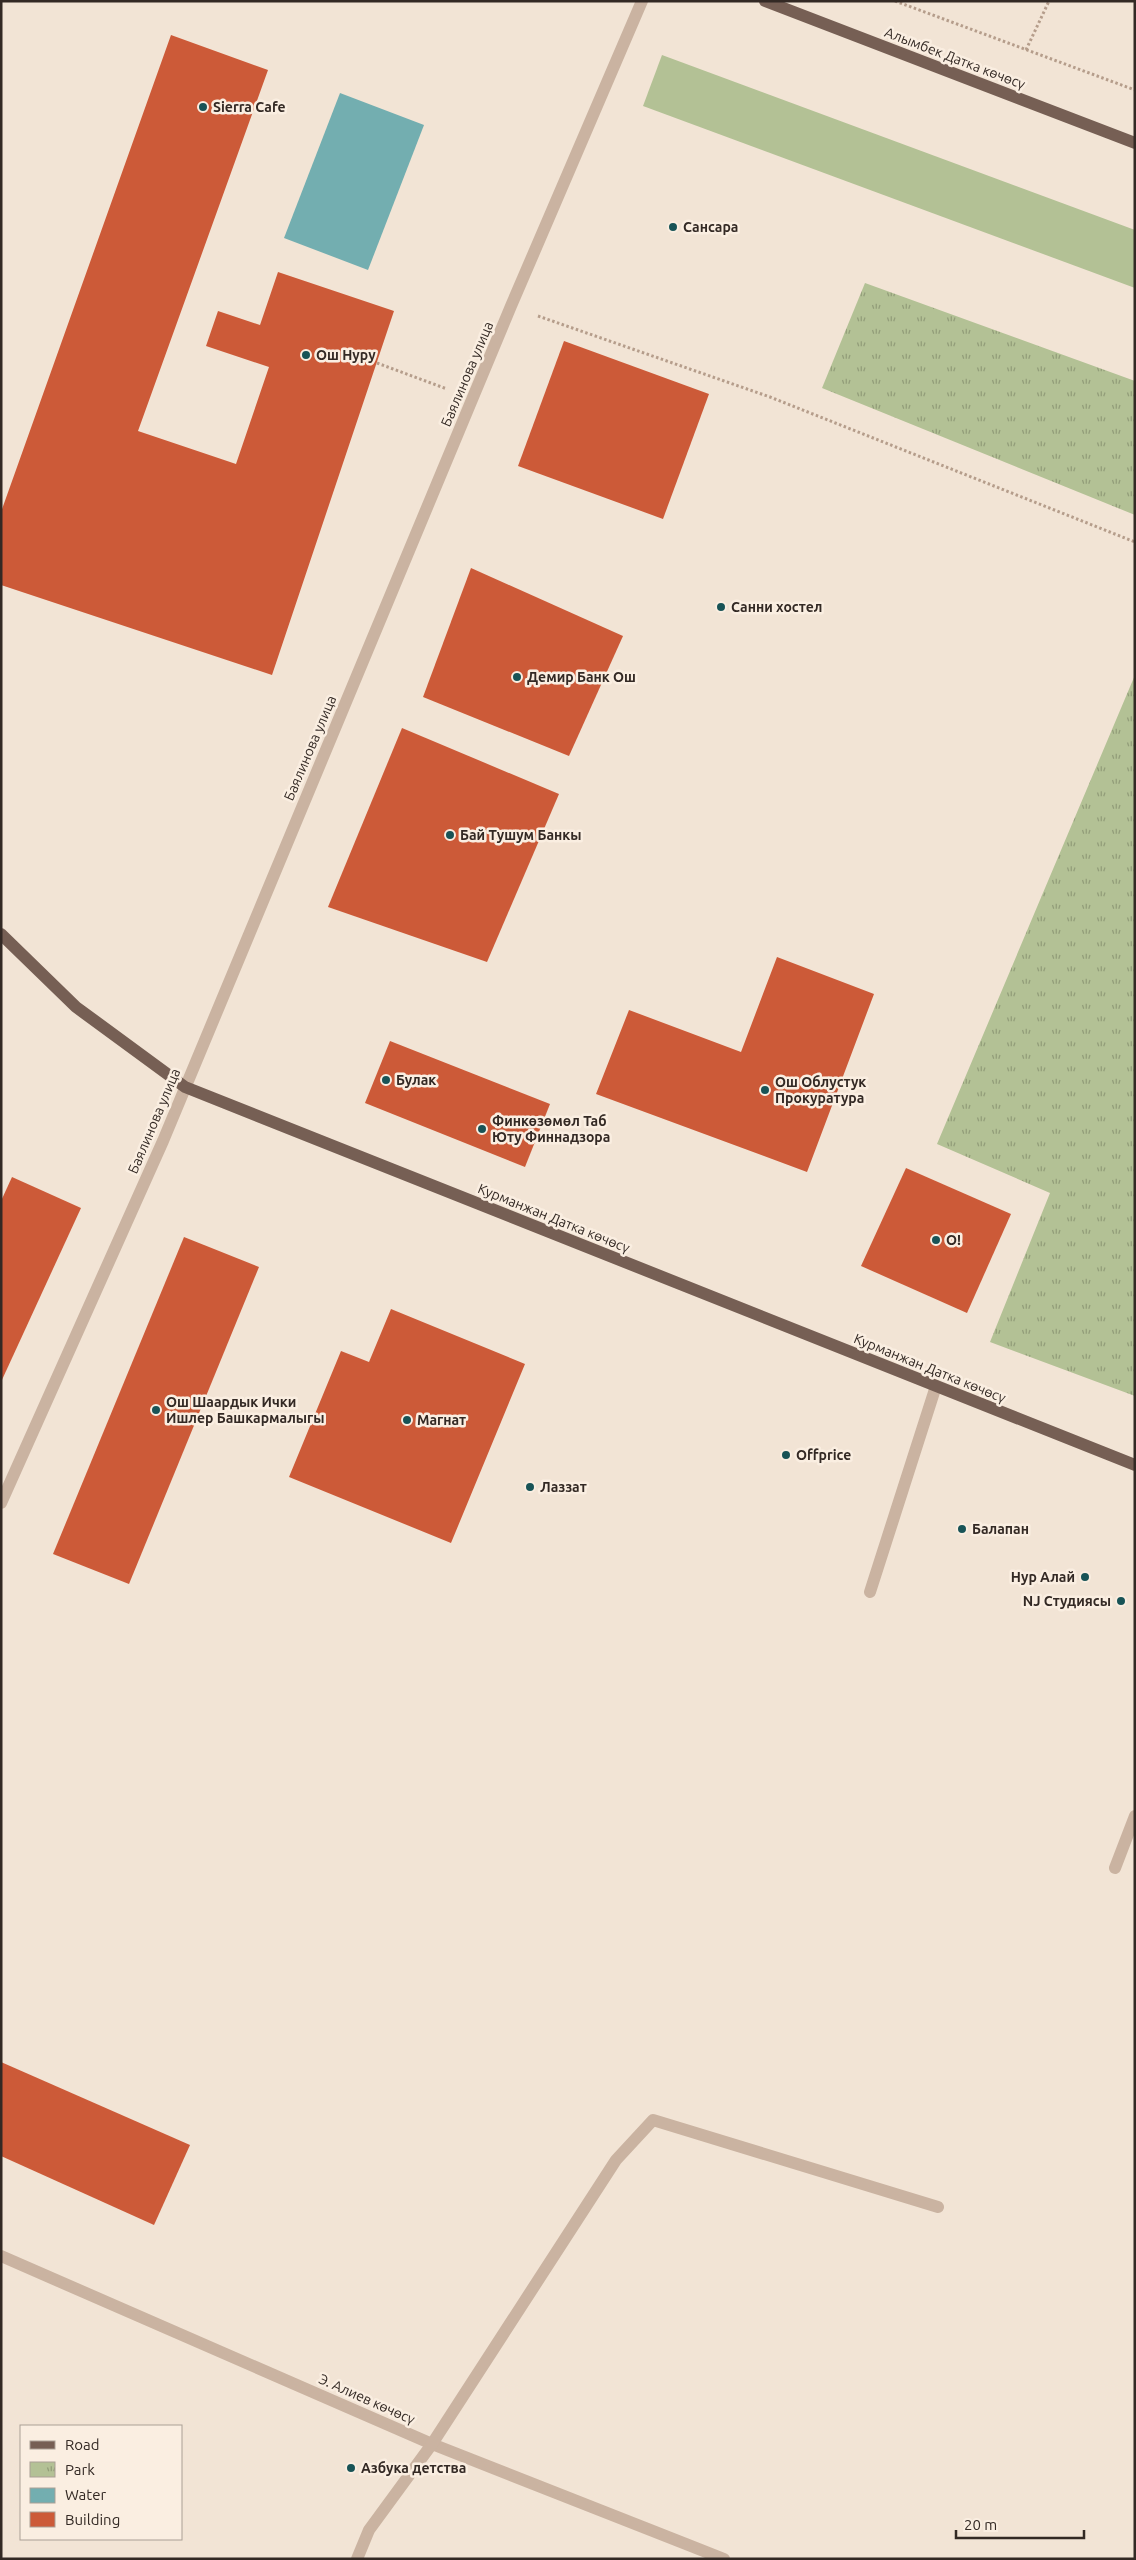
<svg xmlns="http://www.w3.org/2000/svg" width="1136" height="2560" font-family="Ubuntu,sans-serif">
	<defs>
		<pattern id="park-tufts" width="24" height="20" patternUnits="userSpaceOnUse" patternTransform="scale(1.25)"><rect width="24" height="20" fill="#b3c195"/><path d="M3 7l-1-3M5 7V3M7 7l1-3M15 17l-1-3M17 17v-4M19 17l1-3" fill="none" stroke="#929d79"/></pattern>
	</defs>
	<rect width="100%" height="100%" fill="#f2e4d5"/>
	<path fill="#b3c195" d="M662,55L1135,230V288L643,106Z"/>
	<g fill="url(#park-tufts)">
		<path d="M865,283L1135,381V515L822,388Z"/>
		<path d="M1135,675V1396L990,1342L1050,1193L937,1144Z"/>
	</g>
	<path fill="#73aeb0" d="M340,93L424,125L368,270L284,238Z"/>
	<g fill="#cc5a38">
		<path d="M171,35L268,70L138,431L236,464L269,367L206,346L218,311L260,325L278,272L394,311L272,675L1,585V512Z"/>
		<path d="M564,341L709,394L663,519L518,466Z"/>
		<path d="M471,568L623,636L569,756L423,697Z"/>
		<path d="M402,728L559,794L487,962L328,907Z"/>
		<path d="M777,957L874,994L807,1172L596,1094L629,1010L741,1052Z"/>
		<path d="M390,1041L550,1104L525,1167L365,1103Z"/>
		<path d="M906,1168L1011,1214L967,1313L861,1266Z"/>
		<path d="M12,1177L81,1208L1,1382V1201Z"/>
		<path d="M184,1237L259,1267L129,1584L53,1554Z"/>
		<path d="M391,1309L525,1364L451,1543L289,1477L341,1351L369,1362Z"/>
		<path d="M1,2062L190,2145L154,2225L1,2156Z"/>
	</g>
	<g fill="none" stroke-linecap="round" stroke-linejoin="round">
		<g stroke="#b59d8b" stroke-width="3" stroke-dasharray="2.5 2.5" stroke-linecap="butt">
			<path d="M895,1L1135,90"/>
			<path d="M1026,50L1049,1"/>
			<path d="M538,316L770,397L1135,542"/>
			<path d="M377,363L447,389"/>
		</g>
		<g stroke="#cab3a1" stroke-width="12">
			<path d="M1,1503L163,1141L511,306L642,1"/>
			<path d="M870,1592L936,1386"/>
			<path d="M1115,1868L1135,1816"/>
			<path d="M1,2256L432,2444L724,2559"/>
			<path d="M357,2559L369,2530L432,2444L616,2160L653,2120L938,2207"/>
		</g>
		<g stroke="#765f54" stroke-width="12">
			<path d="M765,1L1135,143"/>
			<path d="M1,934L76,1007L185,1087L1135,1465"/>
		</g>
	</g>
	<g fill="#185356" stroke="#faeee1" stroke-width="2">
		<circle cx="203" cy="107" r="5"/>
		<circle cx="673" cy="227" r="5"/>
		<circle cx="306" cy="355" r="5"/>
		<circle cx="721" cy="607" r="5"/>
		<circle cx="517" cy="677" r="5"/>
		<circle cx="450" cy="835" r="5"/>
		<circle cx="386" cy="1080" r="5"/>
		<circle cx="765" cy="1090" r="5"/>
		<circle cx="482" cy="1129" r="5"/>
		<circle cx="936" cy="1240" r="5"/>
		<circle cx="156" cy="1410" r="5"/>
		<circle cx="407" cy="1420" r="5"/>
		<circle cx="786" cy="1455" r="5"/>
		<circle cx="530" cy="1487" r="5"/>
		<circle cx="962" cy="1529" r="5"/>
		<circle cx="1085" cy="1577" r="5"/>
		<circle cx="1121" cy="1601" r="5"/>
		<circle cx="351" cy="2468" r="5"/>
	</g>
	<g text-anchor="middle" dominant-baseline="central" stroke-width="5" stroke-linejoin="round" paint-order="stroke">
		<g font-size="14" fill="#332924" stroke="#faeee1">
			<text transform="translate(955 58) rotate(21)">Алымбек Датка көчөсү</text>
			<text transform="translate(467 374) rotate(-67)">Баялинова улица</text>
			<text transform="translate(310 748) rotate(-67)">Баялинова улица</text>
			<text transform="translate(154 1121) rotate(-67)">Баялинова улица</text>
			<text transform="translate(554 1218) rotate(22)">Курманжан Датка көчөсү</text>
			<text transform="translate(930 1368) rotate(22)">Курманжан Датка көчөсү</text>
			<text transform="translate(367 2399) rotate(24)">Э. Алиев көчөсү</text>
		</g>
		<g font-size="14" font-weight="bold" fill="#332924" stroke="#faeee1" text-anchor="start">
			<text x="213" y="107">Sierra Cafe</text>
			<text x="683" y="227">Сансара</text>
			<text x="316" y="355">Ош Нуру</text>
			<text x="731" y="607">Санни хостел</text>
			<text x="527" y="677">Демир Банк Ош</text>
			<text x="460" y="835">Бай Тушум Банкы</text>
			<text x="396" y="1080">Булак</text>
			<text x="775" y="1082">Ош Облустук<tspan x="775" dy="16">Прокуратура</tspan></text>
			<text x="492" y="1121">Финкөзөмөл Таб<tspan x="492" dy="16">Юту Финнадзора</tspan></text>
			<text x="946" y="1240">О!</text>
			<text x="166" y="1402">Ош Шаардык Ички<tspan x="166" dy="16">Ишлер Башкармалыгы</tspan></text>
			<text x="417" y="1420">Магнат</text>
			<text x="796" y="1455">Offprice</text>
			<text x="540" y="1487">Лаззат</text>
			<text x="972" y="1529">Балапан</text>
			<text x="1075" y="1577" text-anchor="end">Нур Алай</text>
			<text x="1111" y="1601" text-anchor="end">NJ Студиясы</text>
			<text x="361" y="2468">Азбука детства</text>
		</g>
	</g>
	<rect width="1136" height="2560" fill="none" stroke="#332924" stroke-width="5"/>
	<rect x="20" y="2425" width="162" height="115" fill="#faeee1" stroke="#aa9f95"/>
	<rect x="30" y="2441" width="25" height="8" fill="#765f54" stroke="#aa9f95"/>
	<text x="65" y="2450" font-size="15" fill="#332924">Road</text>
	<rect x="30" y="2462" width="25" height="15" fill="url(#park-tufts)" stroke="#aa9f95"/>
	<text x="65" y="2475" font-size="15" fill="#332924">Park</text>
	<rect x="30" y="2488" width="25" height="15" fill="#73aeb0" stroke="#aa9f95"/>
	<text x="65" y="2500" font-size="15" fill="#332924">Water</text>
	<rect x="30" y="2512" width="25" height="15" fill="#cc5a38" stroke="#aa9f95"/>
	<text x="65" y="2525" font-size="15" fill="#332924">Building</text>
	<path d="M956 2530v8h128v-8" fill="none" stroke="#332924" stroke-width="2.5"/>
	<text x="964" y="2530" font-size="15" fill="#332924" stroke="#faeee1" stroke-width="4" paint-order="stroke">20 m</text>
</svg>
